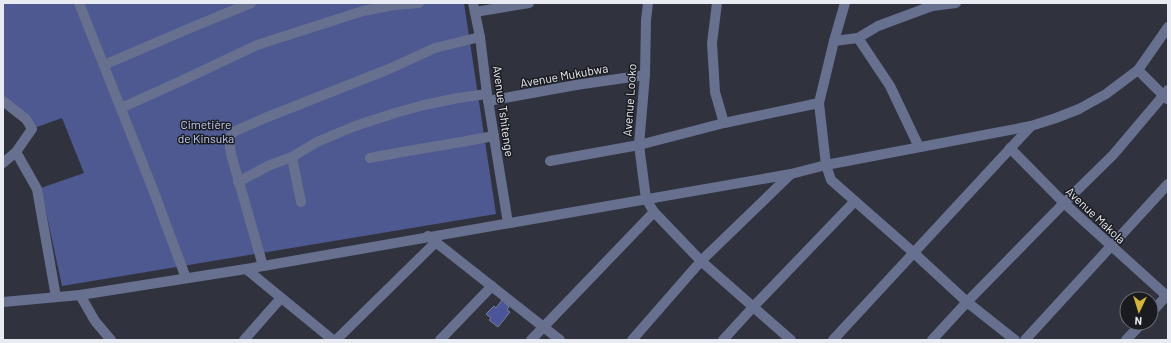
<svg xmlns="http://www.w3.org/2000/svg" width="1171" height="343" font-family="Barlow,sans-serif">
	<rect width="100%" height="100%" fill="#30333e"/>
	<path fill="#4e5991" d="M3,3H464L496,214L62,286L41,188L84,173L62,118L37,127L3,96Z"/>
	<path fill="#4a559c" stroke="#7a7d8b" d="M502,300L509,307L507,310L510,312L498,327L489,320L491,318L486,314L494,306L496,308Z"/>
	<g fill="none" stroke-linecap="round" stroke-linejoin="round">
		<g stroke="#687090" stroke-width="10">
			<path d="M79,3L152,187L186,278"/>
			<path d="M473,3L480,37L487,94L508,223"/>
			<path d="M648,3L646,20L645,75L639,145L646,199L654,212L701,261L791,340"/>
			<path d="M717,3L712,43L715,92L724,123"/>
			<path d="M845,3L834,41L819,103L826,165L831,180L914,253L967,302L1015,340"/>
			<path d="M475,12L529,3"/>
			<path d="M858,38L890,86L919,147"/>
			<path d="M834,41L858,38L878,26L932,6L956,3"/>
			<path d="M104,65L195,26L251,3"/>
			<path d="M1138,70L1167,99"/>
			<path d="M3,101L26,119L32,129L16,152L3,163"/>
			<path d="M488,101L576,85L645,75"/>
			<path d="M121,108L183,80L257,45L363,11L394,5L419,3"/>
			<path d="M1010,148L1064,203L1168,297"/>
			<path d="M16,152L37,189L56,297"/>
			<path d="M292,157L301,202"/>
			<path d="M370,158C411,150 452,144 494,136"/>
			<path d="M550,161L639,145L724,123L819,103"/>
			<path d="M238,182L270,165L292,157L317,142L355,126L395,113L424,105L458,98L487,94"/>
			<path d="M428,236L560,340"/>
			<path d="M263,266L231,154L229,139L233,132L265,118L389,69L435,48L480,37"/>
			<path d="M246,269L333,340"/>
			<path d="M80,295L95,321L111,340"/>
			<path d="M3,302L80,295L246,269L791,174L826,165L1031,126L1056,118L1079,109L1106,94L1138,70L1168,27"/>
			<path d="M1151,313L1168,294"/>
			<path d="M244,340L281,298"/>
			<path d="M336,340L436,242"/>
			<path d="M440,340L492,286"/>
			<path d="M531,340L654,212"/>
			<path d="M632,340L701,261L791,174"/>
			<path d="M723,340L754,306L855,201"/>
			<path d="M833,340L1031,126"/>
			<path d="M932,340L967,302L1064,203L1113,155L1168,90"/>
			<path d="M1025,340L1168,184"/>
			<path d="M1126,340L1142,323"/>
		</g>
	</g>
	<g text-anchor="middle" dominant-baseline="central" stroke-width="3" stroke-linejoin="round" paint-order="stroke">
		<g font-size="12" fill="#e9ebf3" stroke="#1a1b20">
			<text transform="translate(564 75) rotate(-10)">Avenue Mukubwa</text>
			<text transform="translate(629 100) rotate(-86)">Avenue Looko</text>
			<text transform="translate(504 111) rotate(82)">Avenue Tshitenge</text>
			<text transform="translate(1096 215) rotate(43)">Avenue Makola</text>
		</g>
		<g font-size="12" fill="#c5cff8" stroke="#1a1b20">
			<text x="206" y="124">Cimetière<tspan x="206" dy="14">de Kinsuka</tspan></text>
		</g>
	</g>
	<rect width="1171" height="343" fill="none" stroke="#e9ebf3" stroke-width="8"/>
	<g transform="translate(1139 311) rotate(184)"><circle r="19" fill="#1a1b20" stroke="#6d6e74"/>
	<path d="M0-3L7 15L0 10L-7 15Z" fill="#d5b534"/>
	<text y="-6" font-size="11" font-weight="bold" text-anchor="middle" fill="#e9ebf3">N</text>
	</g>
</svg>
